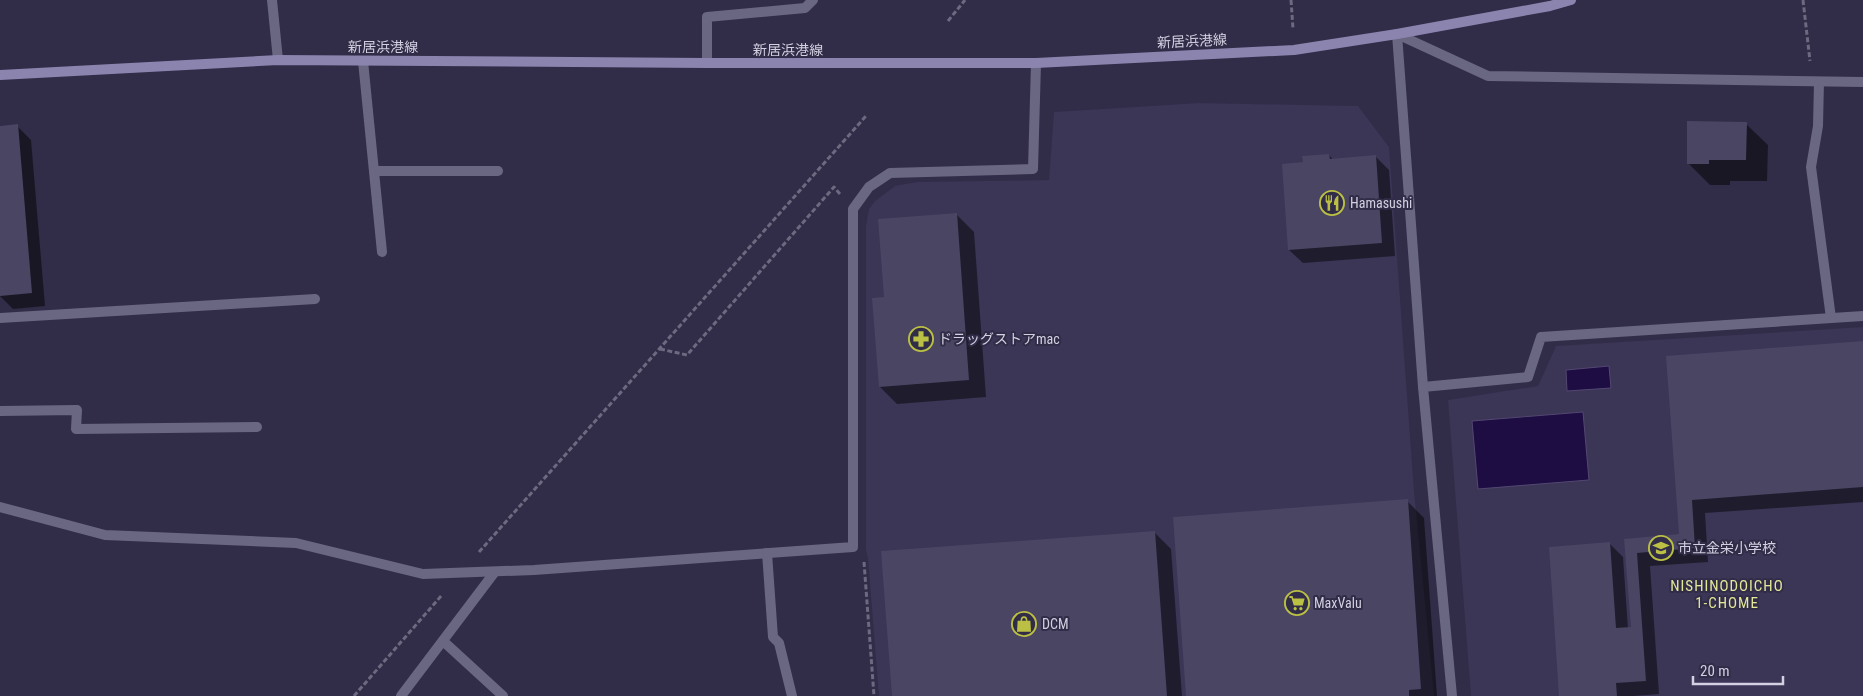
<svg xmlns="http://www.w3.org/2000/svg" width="1863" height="696" font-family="'Roboto Condensed','Noto Sans JP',sans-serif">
	<rect width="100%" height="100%" fill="#312c47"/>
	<g fill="#3b3556">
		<path d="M1199,103L1358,106L1389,147L1414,491L1434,696H879L868,559L866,550V226L869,209L875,201L895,186L905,184L918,182L1049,180L1054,112Z"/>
		<path d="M1863,327V696H1471L1448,400L1538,386L1556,346Z"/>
	</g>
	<g fill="#1e0d43" stroke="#544872">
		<path d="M1609,366L1611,388L1567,391L1566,370Z"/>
		<path d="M1583,412L1589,480L1478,489L1472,421Z"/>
	</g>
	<g fill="#0007">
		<path d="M1746,124L1768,145L1767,181H1730V185H1710L1688,163Z"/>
		<path d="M17,126L31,140L45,306L13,309L0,296V127Z"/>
		<path d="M1329,155L1333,160L1375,156L1389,170L1395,256L1303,263L1289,250L1304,163Z"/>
		<path d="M957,215L974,232L986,397L897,404L880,387Z"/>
		<path d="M1863,342V502L1705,513L1708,562L1650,566L1659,694L1633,696H1561L1609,543L1623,557L1628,629H1632L1626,540L1681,536L1668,357Z"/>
		<path d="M1407,501L1424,518L1437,696H1187Z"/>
		<path d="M1154,532L1171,549L1182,696H893Z"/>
	</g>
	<g fill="#4a4562">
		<path d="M1687,121L1747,122L1746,160H1709V164H1687Z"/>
		<path d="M18,124L32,293L0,296V126Z"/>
		<path d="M1329,154L1330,159L1376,155L1382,243L1288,250L1282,164L1303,162L1302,156Z"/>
		<path d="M957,213L969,380L879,387L872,298L884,297L878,219Z"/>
		<path d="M1863,341V487L1692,500L1695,548L1637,553L1646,681L1616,683L1617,696H1559L1549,547L1610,542L1616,628L1631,627L1624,539L1679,534L1666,356Z"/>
		<path d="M1408,499L1421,689L1409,690V696H1186L1173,517Z"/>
		<path d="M1155,531L1167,696H892L881,551Z"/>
	</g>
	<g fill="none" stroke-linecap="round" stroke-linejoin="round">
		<g stroke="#6d6980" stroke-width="3" stroke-dasharray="5 2.5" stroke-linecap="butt">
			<path d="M1291,0L1293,29"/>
			<path d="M1803,0L1810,61"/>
			<path d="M948,21L965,0"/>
			<path d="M660,349L687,355L834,187L840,194"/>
			<path d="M479,552L866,116"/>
			<path d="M864,562L874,696"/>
			<path d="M354,696L442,595"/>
		</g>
		<g stroke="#6a6782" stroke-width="10">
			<path d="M272,0L278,60"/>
			<path d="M1397,34L1423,387L1452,696"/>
			<path d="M363,61L382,252"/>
			<path d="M707,63V17L805,8L813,0"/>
			<path d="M1819,82L1818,126L1811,167L1831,318"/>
			<path d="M374,171H498"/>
			<path d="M0,318L315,299"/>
			<path d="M1423,387L1528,377L1541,337L1863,316"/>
			<path d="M0,411L77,410L76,429L257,427"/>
			<path d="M0,507L105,535L296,543L423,574L534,570L853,547V209L869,187L890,173L1033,169L1036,63"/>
			<path d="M767,553L773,637L779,643L792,696"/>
			<path d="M443,641L503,696"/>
			<path d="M401,696L494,573"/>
		</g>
		<path stroke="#6a6782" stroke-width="10" d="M1397,34L1488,76L1863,82"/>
		<path stroke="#8b84af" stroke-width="10" d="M0,75L278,60L707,63H1036L1294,50L1397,34L1550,6L1571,0"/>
	</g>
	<defs>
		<symbol id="restaurant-ring" viewBox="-11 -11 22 22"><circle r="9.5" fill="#312c47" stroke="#bbc044" stroke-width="1.5"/><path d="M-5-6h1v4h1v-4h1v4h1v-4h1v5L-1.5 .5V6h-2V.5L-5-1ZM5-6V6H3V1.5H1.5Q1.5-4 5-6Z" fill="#bbc044"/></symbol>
		<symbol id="pharmacy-ring" viewBox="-11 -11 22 22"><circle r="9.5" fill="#312c47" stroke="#bbc044" stroke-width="1.5"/><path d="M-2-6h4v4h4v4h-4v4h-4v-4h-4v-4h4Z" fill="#bbc044"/></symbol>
		<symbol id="school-ring" viewBox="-11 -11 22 22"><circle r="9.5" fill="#312c47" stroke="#bbc044" stroke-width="1.5"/><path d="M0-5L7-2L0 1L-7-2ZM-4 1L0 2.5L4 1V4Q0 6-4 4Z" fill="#bbc044"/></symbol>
		<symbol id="supermarket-ring" viewBox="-11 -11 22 22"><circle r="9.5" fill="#312c47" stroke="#bbc044" stroke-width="1.5"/><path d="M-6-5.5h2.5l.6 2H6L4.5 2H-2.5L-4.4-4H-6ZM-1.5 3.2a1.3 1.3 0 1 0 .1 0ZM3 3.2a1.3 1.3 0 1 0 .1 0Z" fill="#bbc044"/></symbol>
		<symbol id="shop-ring" viewBox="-11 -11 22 22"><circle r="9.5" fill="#312c47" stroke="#bbc044" stroke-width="1.5"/><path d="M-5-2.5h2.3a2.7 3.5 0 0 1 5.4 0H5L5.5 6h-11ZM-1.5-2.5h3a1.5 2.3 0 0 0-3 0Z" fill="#bbc044"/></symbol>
	</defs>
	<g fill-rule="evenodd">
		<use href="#restaurant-ring" x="1318" y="189" width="28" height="28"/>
		<use href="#pharmacy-ring" x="907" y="325" width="28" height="28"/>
		<use href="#school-ring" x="1647" y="534" width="28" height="28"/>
		<use href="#supermarket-ring" x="1283" y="589" width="28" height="28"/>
		<use href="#shop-ring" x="1010" y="610" width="28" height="28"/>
	</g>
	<g text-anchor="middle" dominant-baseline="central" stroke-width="4" stroke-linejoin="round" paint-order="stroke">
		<g font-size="14" fill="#d2d0e1" stroke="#312c47">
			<text transform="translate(1192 41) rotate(-3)">新居浜港線</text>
			<text x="383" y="47">新居浜港線</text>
			<text x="788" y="50">新居浜港線</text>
		</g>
		<g font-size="14" fill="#d2d0e1" stroke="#312c47" text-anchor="start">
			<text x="1350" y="203">Hamasushi</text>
			<text x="938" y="339">ドラッグストアmac</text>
			<text x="1678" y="548">市立金栄小学校</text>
			<text x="1314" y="603">MaxValu</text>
			<text x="1042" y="624">DCM</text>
		</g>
		<g font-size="15" letter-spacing="1" fill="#e2e799" stroke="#312c47">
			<text x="1727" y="586">NISHINODOICHO<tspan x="1727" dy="17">1-CHOME</tspan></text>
		</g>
	</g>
	<path d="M1693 676v8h90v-8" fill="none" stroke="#d2d0e1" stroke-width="2.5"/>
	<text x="1700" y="676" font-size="15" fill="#d2d0e1" stroke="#312c47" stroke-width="4" paint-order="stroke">20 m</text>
</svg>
